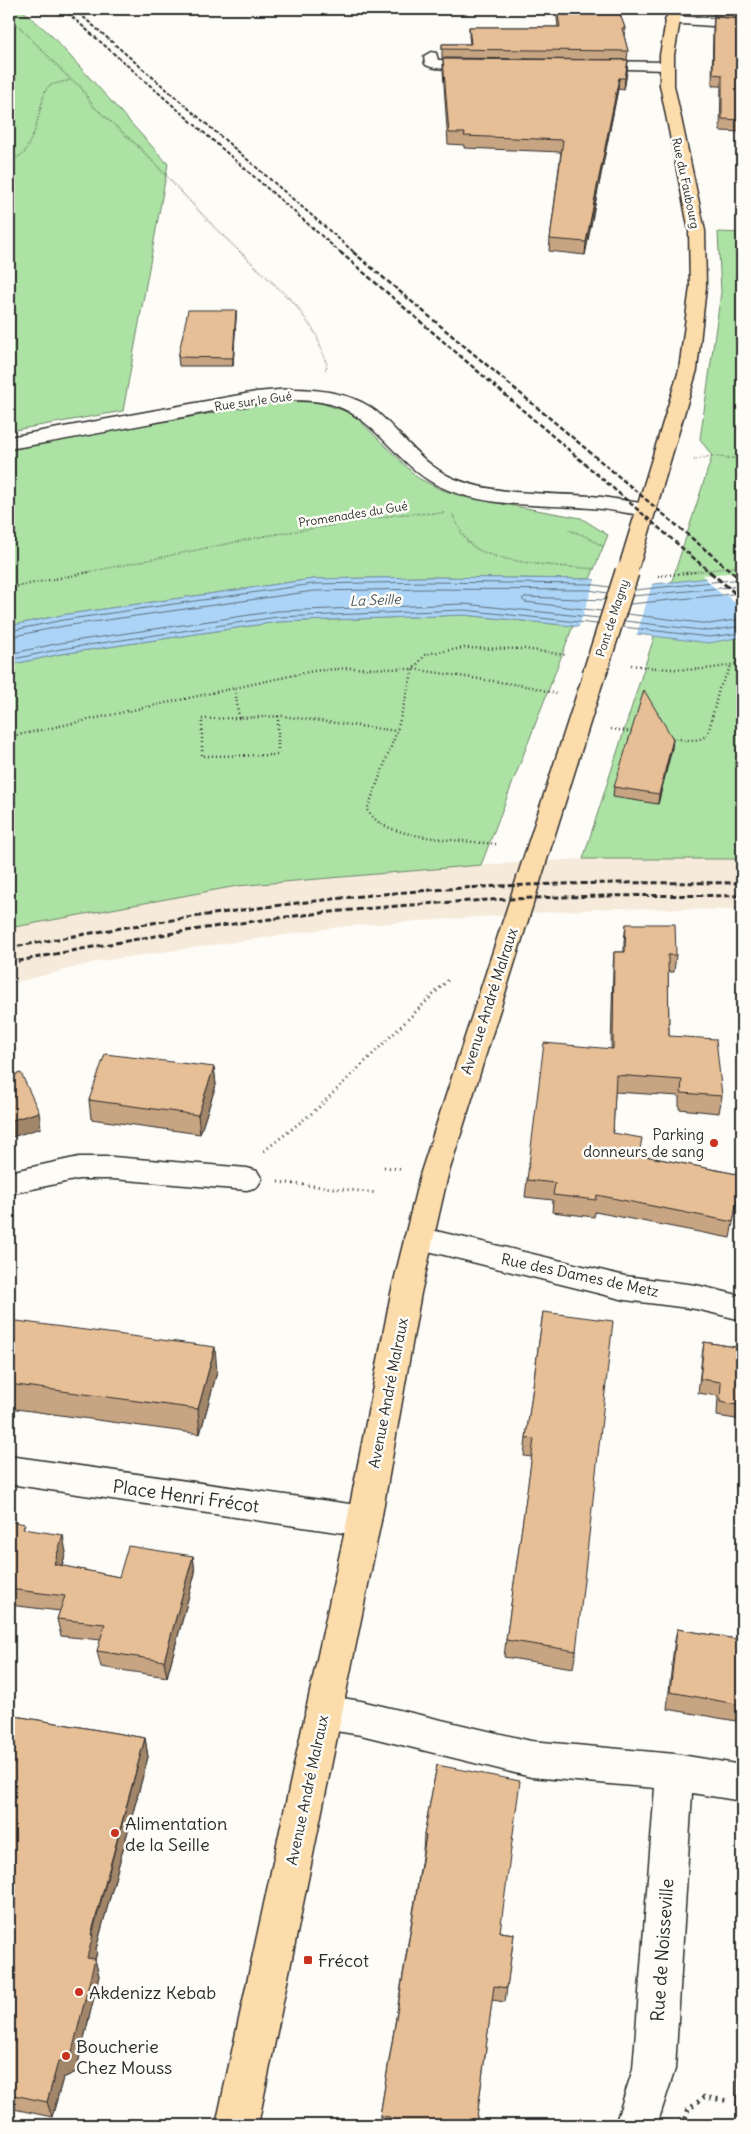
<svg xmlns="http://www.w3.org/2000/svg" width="751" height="2134" font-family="Delius,sans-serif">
	<rect width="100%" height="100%" fill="#fdfcf7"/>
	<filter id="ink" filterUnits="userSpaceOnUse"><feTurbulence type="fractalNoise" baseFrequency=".02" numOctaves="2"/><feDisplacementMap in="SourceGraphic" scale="10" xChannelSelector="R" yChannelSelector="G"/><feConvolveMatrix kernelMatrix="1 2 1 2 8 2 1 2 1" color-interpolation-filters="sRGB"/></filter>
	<g filter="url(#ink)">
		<path fill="#f6eada" d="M583,859H742V910L610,908L347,926L100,961L9,984V928L24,924L237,886L481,865Z"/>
		<g fill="#ade2a5" stroke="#6c8668">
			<path d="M9,9H21L50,34L168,164L123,411L9,431Z"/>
			<path d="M718,232L742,233V859H583L712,456L700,439L721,292Z"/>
			<path d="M281,401L317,402L352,413L418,478L440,489L464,497L581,518L608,535L590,579L426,577L313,579L62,615L9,626V449Z"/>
			<path d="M464,615L573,626L481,865L237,886L9,928V665L61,654L277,622Z"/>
		</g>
		<path fill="#abd4f6" stroke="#7890a5" d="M742,574V637L709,643L573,626L464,615L277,622L61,654L9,665V626L62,615L313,579L426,577L590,579L637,586Z"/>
		<g fill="#fdfcf7">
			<path d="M742,572V609L726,595L723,596L702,575Z"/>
			<path d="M596,577L637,583L653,581L636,637L578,629Z"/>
		</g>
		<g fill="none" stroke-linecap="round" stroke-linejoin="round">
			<g stroke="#5e6f7c" stroke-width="1">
				<path d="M635,590L742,579"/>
				<path d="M633,596L742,586"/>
				<path d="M630,604L742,593"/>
				<path d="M601,611L525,602L522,599L525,597L605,600"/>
				<path d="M627,614L709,624L742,619"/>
				<path d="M625,621L709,631L742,626"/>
				<path d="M623,627L709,637L742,633"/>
				<path d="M9,631L63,620L313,584L426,582L589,584L609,587"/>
				<path d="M9,637L64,626L314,591L426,589L589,590L607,593"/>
				<path d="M9,654L60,643L277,611L464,604L599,618"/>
				<path d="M9,660L61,649L277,617L464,610L597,624"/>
			</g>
			<defs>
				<g id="minor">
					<path d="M672,16L742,20V28L667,23L665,20L667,17Z"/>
					<path d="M431,52L436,53L438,60H480L487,64C482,71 430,71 425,64L424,56Z"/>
					<path d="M591,61L667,62L674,66L667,70L586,68L584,65L586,62Z"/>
					<path d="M290,389C319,389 354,393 377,412C403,435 422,465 455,479C501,497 553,492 602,497C617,499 632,502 647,504L654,506L657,510L654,514L647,516C632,514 617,511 602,509C549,503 489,510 439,486C394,464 373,410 321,402C281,396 238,407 198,414C135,426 72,439 9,449V437L256,392Z"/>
					<path d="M79,1157H113L247,1168L257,1171L262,1179L257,1187L247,1190L113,1179H79L9,1194V1172Z"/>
					<path d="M419,1227L625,1276L696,1285L742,1296V1320L696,1309L625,1300L408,1246L404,1238L408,1230Z"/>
					<path d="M9,1456L364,1506L376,1511L381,1521L376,1531L364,1536L9,1484Z"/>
					<path d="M323,1695L361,1701L531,1741L675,1754L742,1765V1801L692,1793L675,2069L657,2125H615L633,2069L655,1788L531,1777L361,1735L323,1729L310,1724L305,1712L310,1700Z"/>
				</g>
				<g id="major">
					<path d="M668,9H682L674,55V85L705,231L706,287L697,370L641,560L638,564L631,566L624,564L621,560L679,370L690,287L689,231L660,85V55Z"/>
					<path d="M594,668L602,670L605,675L448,1175L421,1293L381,1521L258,2125H216L347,1521L391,1293L420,1175L583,675L586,670Z"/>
				</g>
			</defs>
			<use href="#minor" stroke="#2b2b2b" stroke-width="3"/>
			<use href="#major" stroke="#2b2b2b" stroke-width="3"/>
			<g stroke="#2b2b2b" stroke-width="2" stroke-dasharray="0.5 2" stroke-linecap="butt">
				<path d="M9,16L71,80L80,86L93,106L141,149L215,228L295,304L316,334L327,365L325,371"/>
				<path d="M9,161L24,154L35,130L45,91L50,85L71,80"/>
				<path d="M694,460L712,456L742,459"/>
				<path d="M453,515C458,526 464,540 474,547C498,564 565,566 595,569"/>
				<path d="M569,530L583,535L604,547"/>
				<path d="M84,573L265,536L402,514L445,513"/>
				<path d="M685,573L742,566"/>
			</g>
			<g stroke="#2b2b2b" stroke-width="2.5" stroke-dasharray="1 3" stroke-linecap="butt">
				<path d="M658,576L696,572"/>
				<path d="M9,588L90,572"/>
				<path d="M631,665C669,670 705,673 742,662"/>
				<path d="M235,689L239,718L282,716L397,731"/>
				<path d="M239,718L202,719V756L278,755V716"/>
				<path d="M611,729L634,732"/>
				<path d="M9,737L313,671L349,668L413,669L532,687L556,694"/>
				<path d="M668,737C681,739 698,744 708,734L719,689L731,666"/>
				<path d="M496,844C461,840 412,840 381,824C375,820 371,815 367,810L397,731L413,669L426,654L464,648L525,649L566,655"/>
			</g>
			<g stroke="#2b2b2b" stroke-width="3" stroke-dasharray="1 4" stroke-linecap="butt">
				<path d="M264,1151L317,1109L448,980"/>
				<path d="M384,1167L400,1169"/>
				<path d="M278,1182L377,1193"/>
			</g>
			<path stroke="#2b2b2b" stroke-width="4.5" stroke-dasharray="2 5" stroke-linecap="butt" d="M683,2125L688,2110L704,2097L730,2101"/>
			<use href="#minor" fill="#fdfcf7" fill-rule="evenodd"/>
			<use href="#major" fill="#fddcac" fill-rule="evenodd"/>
			<g stroke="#2b2b2b" stroke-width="2" stroke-dasharray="4 2" stroke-linecap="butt">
				<path d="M63,9L341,253"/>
				<path d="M74,9L355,253"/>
			</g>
			<g stroke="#2b2b2b" stroke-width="2.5" stroke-dasharray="5 2.5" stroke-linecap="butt">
				<path d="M340,252L711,573"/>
				<path d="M353,252L733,573"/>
			</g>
			<g stroke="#2b2b2b" stroke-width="3" stroke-dasharray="6 3" stroke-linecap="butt">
				<path d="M710,572L742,599"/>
				<path d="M732,572L742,580"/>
				<path d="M9,948C129,925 250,907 372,895C495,883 618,882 742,883"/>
				<path d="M9,963C130,939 252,918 375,908C498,897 619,894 742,896"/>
			</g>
			<defs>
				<path id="major-bridge-far1" d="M627,573L631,560"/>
				<path id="major-bridge" d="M594,675L627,572"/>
			</defs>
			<use href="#major-bridge-far1" stroke="#2b2b2b" stroke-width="21" stroke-linecap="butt"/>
			<use href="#major-bridge" stroke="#2b2b2b" stroke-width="26" stroke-linecap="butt"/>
			<use href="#major-bridge-far1" stroke="#fddcac" stroke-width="19"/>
			<use href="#major-bridge" stroke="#fddcac" stroke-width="23"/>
		</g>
		<g fill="#c7a482" stroke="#2b2b2b">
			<path d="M556,9H618L625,28L624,36L628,51L627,60L442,58V44H470L469,36V27H558Z"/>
			<path d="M714,9H742V19L713,16Z"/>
			<path d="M714,17L742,19V132L720,131L721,86H712L713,28Z"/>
			<path d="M443,59L628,60L627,72L624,90L618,89L585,255L549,251L550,239L561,152L464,148V145L448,144L443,70Z"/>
			<path d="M236,310V318L233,366H179L178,357Z"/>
			<path d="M672,748L658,804L613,797L614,787Z"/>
			<path d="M626,924L676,955L674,972H668L669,1036L722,1096L719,1113L679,1109V1096L615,1092L613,1133L639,1155L742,1175L730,1238L595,1212L594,1217L552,1212L553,1200L525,1197L527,1180L611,1049L613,968L614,952H624V941Z"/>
			<path d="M214,1067L216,1085L200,1134L91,1119L89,1100Z"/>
			<path d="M543,1312L576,1651L573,1668L504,1657L506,1640L532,1457L524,1456L526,1438Z"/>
			<path d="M9,1320L217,1372L200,1434L9,1408Z"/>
			<path d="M704,1342L742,1348V1420L717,1416L718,1396L698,1393L702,1356Z"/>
			<path d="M9,1521L27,1530L66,1552L62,1566L119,1577L193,1556L195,1573L167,1677L101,1667L97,1651L101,1640L61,1636L57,1619L60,1611L9,1605Z"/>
			<path d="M677,1629L742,1640V1722L667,1709L674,1646Z"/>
			<path d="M9,1715L145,1738L148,1757L96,1949L97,1952L95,1960L99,1976L76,2072L63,2078L52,2117L9,2108Z"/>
			<path d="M437,1765L501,1932L514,1934L505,2002L492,2000L476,2125H380V2116L423,1851L424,1835Z"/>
			<path d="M742,2004V2113L736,2112L741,2007Z"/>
		</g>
		<g fill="#a2866a" stroke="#2b2b2b">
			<path d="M628,60L627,72L624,90L625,78Z"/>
			<path d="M619,78L618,89L585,255L586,242Z"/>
			<path d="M236,310V318L233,366V358Z"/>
			<path d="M673,739L672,748L658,804L659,794Z"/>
			<path d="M214,1067L216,1085L200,1134L198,1115Z"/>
			<path d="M39,1112L41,1128L9,1138V1121Z"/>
			<path d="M215,1347L217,1372L200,1434L198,1409Z"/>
			<path d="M63,1535L66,1552L57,1581L54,1564Z"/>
			<path d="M193,1556L195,1573L167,1677L164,1661Z"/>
			<path d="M145,1738L148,1757L96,1949L97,1952L95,1960L99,1976L76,2072L63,2078L52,2117L47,2102Z"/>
		</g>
		<g fill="#e7bf97" stroke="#2b2b2b">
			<path d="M557,9H618L625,28H622L628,51L442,49V44H471L469,27H560Z"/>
			<path d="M714,17L742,19V120L722,119V75L713,74Z"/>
			<path d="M443,59L628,60L625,78H619L586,242L550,239L563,140L464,136L465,133H449Z"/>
			<path d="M188,310H236L233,358L178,357Z"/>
			<path d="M644,690L673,739L659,794L614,787Z"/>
			<path d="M626,924H675L676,955H668L669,1036L716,1039L722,1096L681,1093L682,1080L616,1075L613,1133L642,1138L639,1155L742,1175L733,1222L597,1195L596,1200L553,1195L555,1183L527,1180L544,1043L613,1049L614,952H625Z"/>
			<path d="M105,1054L214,1067L198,1115L89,1100Z"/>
			<path d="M21,1073L39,1112L9,1121V1076Z"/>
			<path d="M543,1312L613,1321L576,1651L506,1640L530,1469L534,1439L526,1438Z"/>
			<path d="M9,1320L215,1347L198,1409L9,1384Z"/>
			<path d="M704,1342L742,1348V1406L720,1402L721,1382L700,1379Z"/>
			<path d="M9,1521L25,1524L23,1529L63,1535L54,1564L119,1577L128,1546L193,1556L164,1661L97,1651L105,1624L57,1619L65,1596L9,1589Z"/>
			<path d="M677,1629L742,1640V1705L670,1692Z"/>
			<path d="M9,1715L145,1738L91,1935H93L87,1958L95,1959L71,2056L58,2062L47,2102L9,2094Z"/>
			<path d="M437,1765L520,1781L500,1932L514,1934L507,1988L494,1986L476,2125H389L390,2117L380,2116L426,1836L424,1835Z"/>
			<path d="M742,2031V2105H739Z"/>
		</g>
	</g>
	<g fill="#c8321e" stroke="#fdfcf7" stroke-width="2">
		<circle cx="714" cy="1143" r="5"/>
		<circle cx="115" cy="1833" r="5"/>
		<rect x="303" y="1955" width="10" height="10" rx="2.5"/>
		<circle cx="79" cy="1992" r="5"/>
		<circle cx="66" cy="2056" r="5"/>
	</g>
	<g text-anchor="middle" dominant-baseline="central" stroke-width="5" stroke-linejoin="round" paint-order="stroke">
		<g font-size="12" fill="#2b2b2b" stroke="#fdfcf7">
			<text transform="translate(686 183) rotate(78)">Rue du Faubourg</text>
			<text transform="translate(253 401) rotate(-8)">Rue sur le Gué</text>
			<text transform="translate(353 514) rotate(-9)">Promenades du Gué</text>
			<text transform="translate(612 618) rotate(-72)">Pont de Magny</text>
		</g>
		<g font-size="14" font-style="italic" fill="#4b555e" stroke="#fdfcf7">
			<text transform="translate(375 600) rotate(-2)">La Seille</text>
		</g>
		<g font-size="15" fill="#2b2b2b" stroke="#fdfcf7">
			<text transform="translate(489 1001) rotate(-72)">Avenue André Malraux</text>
			<text transform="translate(580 1275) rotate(12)">Rue des Dames de Metz</text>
			<text transform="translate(388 1393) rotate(-79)">Avenue André Malraux</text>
			<text transform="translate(307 1790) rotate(-78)">Avenue André Malraux</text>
		</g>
		<g font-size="15" fill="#2b2b2b" stroke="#fdfcf7" text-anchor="end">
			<text x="704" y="1134">Parking<tspan x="704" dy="17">donneurs de sang</tspan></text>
		</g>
		<g font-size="18" fill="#2b2b2b" stroke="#fdfcf7">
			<text transform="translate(186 1496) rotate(8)">Place Henri Frécot</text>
			<text transform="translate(662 1950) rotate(-86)">Rue de Noisseville</text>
		</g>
		<g font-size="18" fill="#2b2b2b" stroke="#fdfcf7" text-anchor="start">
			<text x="125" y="1823">Alimentation<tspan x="125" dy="21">de la Seille</tspan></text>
			<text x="318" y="1960">Frécot</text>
			<text x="89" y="1992">Akdenizz Kebab</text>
			<text x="76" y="2046">Boucherie<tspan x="76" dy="21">Chez Mouss</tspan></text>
		</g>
	</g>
	<rect width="751" height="2134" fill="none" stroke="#fdfcf7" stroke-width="30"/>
	<rect x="15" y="15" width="721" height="2104" fill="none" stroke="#2b2b2b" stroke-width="2" filter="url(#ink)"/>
</svg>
